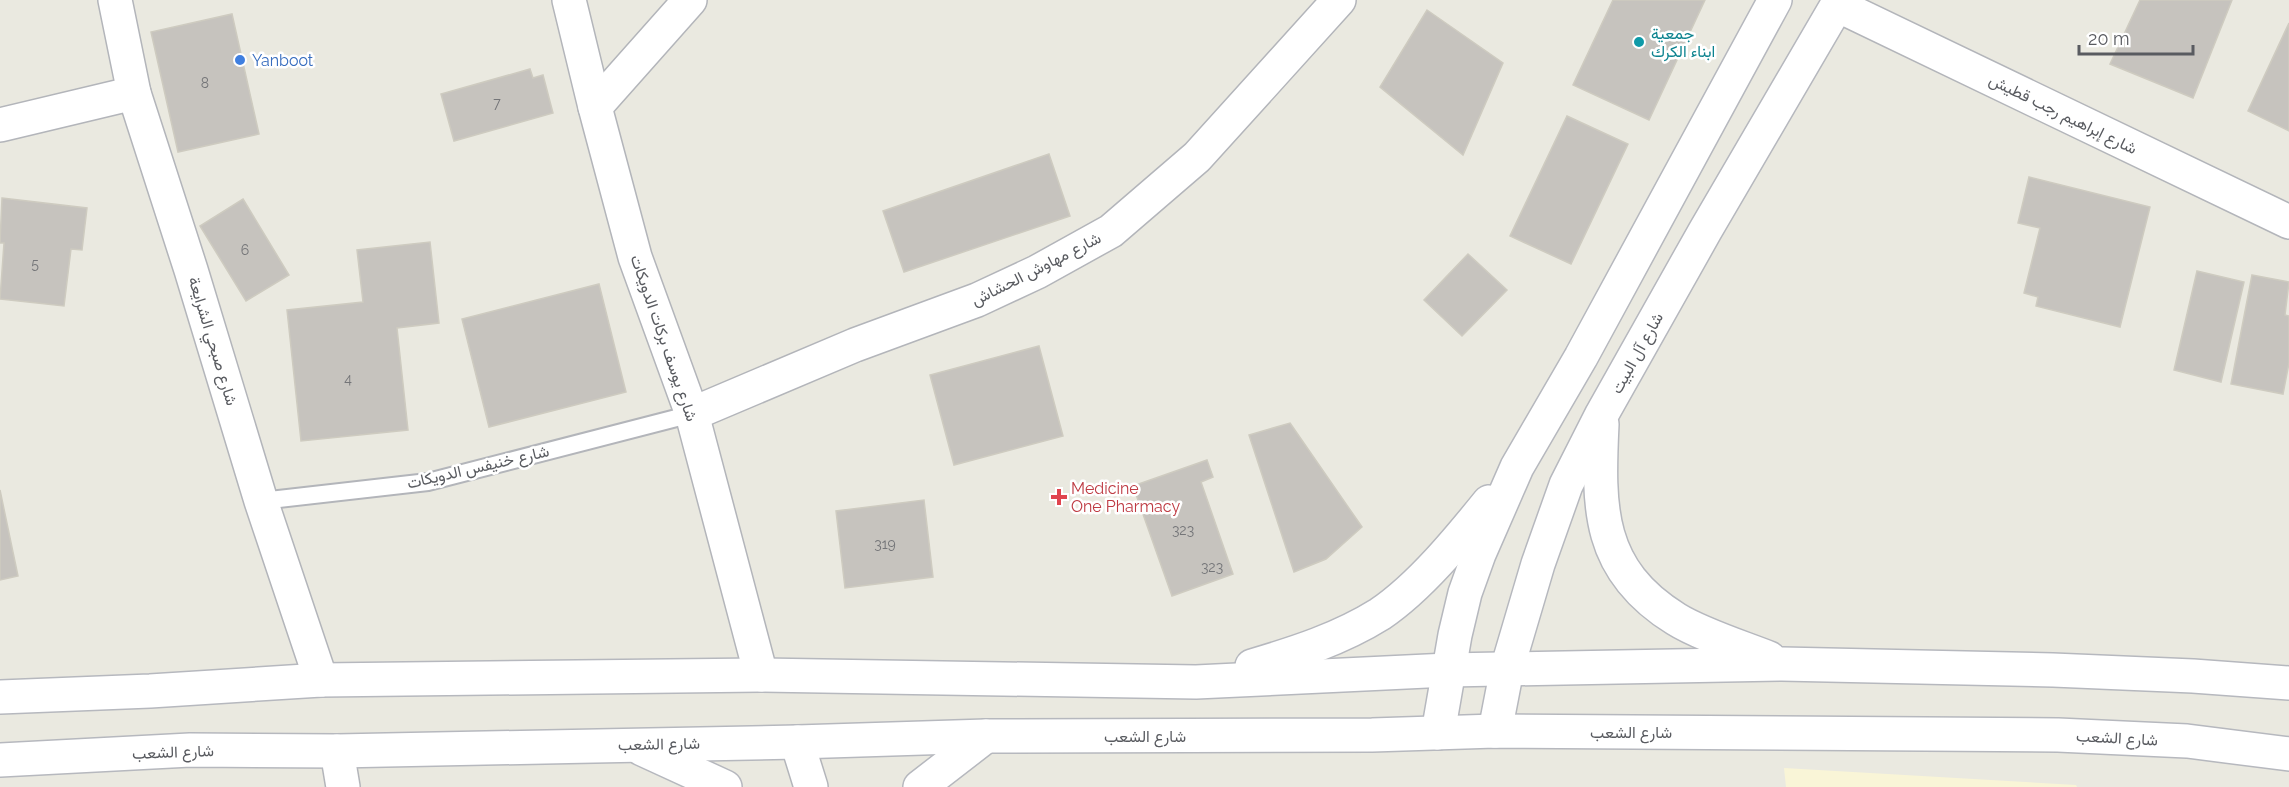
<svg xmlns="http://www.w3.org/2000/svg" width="2289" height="787" font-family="Raleway,Vazirmatn,sans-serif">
	<rect width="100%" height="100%" fill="#eae9e0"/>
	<path fill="#f9f5d7" d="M1784,768L2076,785L2077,787H1786Z"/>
	<g fill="#c6c3be" stroke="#cecbc0" stroke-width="1.5">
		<path d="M1613,0H1705L1649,120L1573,85Z"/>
		<path d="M2140,0H2232L2193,98L2110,64Z"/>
		<path d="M1427,10L1503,63L1463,155L1380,87Z"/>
		<path d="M232,14L259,134L178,152L151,32Z"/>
		<path d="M2289,23V131L2248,111Z"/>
		<path d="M530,69L533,78L543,75L553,113L454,141L441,94Z"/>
		<path d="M1567,116L1628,144L1571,264L1510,236Z"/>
		<path d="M1049,154L1070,216L904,272L883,211Z"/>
		<path d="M2029,177L2150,207L2120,327L2036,306L2038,297L2024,293L2040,228L2018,223Z"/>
		<path d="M2,198L87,208L82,250L71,249L64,306L0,299L4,243H0Z"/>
		<path d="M243,199L289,275L246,301L200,226Z"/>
		<path d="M430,242L439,323L397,328L408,430L301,441L287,310L363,302L357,250Z"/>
		<path d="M1468,254L1507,290L1462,336L1424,300Z"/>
		<path d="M2197,271L2244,282L2221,382L2174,370Z"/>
		<path d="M2252,275L2289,282L2285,315L2289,316V363L2283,394L2231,384Z"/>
		<path d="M599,284L626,392L489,427L462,319Z"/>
		<path d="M1039,346L1063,436L954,465L930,375Z"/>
		<path d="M1290,423L1362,527L1326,559L1294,572L1249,435Z"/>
		<path d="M1207,460L1213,477L1201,482L1233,574L1172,596L1133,486Z"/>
		<path d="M0,490L18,576L0,580Z"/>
		<path d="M924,500L933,577L845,588L836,511Z"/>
	</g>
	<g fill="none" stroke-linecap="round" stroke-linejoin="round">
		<defs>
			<path id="lane" d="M261,501L428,482L692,414"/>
			<g id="street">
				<path d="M115,0L134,93L191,270L261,501L321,680"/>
				<path d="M569,0L595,107L635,257L692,414L761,675"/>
				<path d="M1837,5L2289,222"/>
				<path d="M595,107L690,0"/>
				<path d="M0,125L134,93"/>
				<path d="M692,414L855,345L977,300L1037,272L1111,231L1197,157L1339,0"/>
				<path d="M797,742L811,787"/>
				<path d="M337,751L343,787"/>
			</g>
			<g id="secondary">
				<path d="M1602,424C1598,508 1597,570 1676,619C1700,634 1741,647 1769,658"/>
				<path d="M1252,666C1296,653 1340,639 1380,614C1420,587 1459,539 1489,502"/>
				<path d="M0,697L150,691L321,680L761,675L1196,682L1448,670L1782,664L2053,670L2193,676L2289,683"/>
				<path d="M1495,731L1507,669L1538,564L1566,485L1602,414L1705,231L1840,0"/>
				<path d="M1438,733L1455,635L1465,593L1479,554L1517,467L1581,357L1775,0"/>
				<path d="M642,749L725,787"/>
				<path d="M0,760L190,750L337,751L797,742L986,736L1372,735L1495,731L2058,735L2187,741L2289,754"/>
				<path d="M920,787L986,736"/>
			</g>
		</defs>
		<use href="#lane" stroke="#b3b5ba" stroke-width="20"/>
		<use href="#street" stroke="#b3b5ba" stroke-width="36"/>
		<use href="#secondary" stroke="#b6b8be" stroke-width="36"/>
		<use href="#lane" stroke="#fff" stroke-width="16"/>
		<use href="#street" stroke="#fff" stroke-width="33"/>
		<use href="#secondary" stroke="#fff" stroke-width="33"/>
	</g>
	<circle fill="#0f9aa8" stroke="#fff" stroke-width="2" cx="1639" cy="42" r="6"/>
	<circle fill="#3f7fe0" stroke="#fff" stroke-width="2" cx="240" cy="60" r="6"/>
	<path fill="#e0444e" stroke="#fff" stroke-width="2" d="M1056 488h6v6h6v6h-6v6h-6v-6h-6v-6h6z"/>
	<g text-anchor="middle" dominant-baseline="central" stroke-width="5" stroke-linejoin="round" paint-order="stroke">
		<g font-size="14" fill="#747578">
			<text x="205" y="83">8</text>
			<text x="497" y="103">7</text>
			<text x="245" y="250">6</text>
			<text x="35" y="264">5</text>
			<text x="348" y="379">4</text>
			<text x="1183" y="530">323</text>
			<text x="885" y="544">319</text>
			<text x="1212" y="567">323</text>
		</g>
		<g font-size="16" fill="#0d838f" stroke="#fff" text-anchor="start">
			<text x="1651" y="33">جمعية<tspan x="1651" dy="18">ابناء الكرك</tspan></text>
		</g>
		<g font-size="16" fill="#366cbe" stroke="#fff" text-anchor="start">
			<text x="252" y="60">Yanboot</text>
		</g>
		<g font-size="16" fill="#595b60" stroke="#fff">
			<text transform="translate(2063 114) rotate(26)">شارع إبراهيم رجب قطيش</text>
			<text transform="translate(1036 269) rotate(-27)">شارع مهاوش الحشاش</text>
			<text transform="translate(664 338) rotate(71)">شارع يوسف بركات الدويكات</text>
			<text transform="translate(213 341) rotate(73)">شارع صبحي الشرايعة</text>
			<text transform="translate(1637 353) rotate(-61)">شارع آل البيت</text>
			<text transform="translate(478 467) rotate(-13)">شارع خنيفس الدويكات</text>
			<text x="1631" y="732">شارع الشعب</text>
			<text x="1145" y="736">شارع الشعب</text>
			<text transform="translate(2117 738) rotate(3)">شارع الشعب</text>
			<text transform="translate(659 744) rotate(-1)">شارع الشعب</text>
			<text transform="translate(173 752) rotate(-2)">شارع الشعب</text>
		</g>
		<g font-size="16" fill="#be3a42" stroke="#fff" text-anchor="start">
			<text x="1071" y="488">Medicine<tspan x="1071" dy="18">One Pharmacy</tspan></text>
		</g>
	</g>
	<path d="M2079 45v9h114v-9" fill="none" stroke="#595b60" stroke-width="3"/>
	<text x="2088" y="45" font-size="18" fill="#595b60" stroke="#ffffff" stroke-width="4.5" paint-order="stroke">20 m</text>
</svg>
